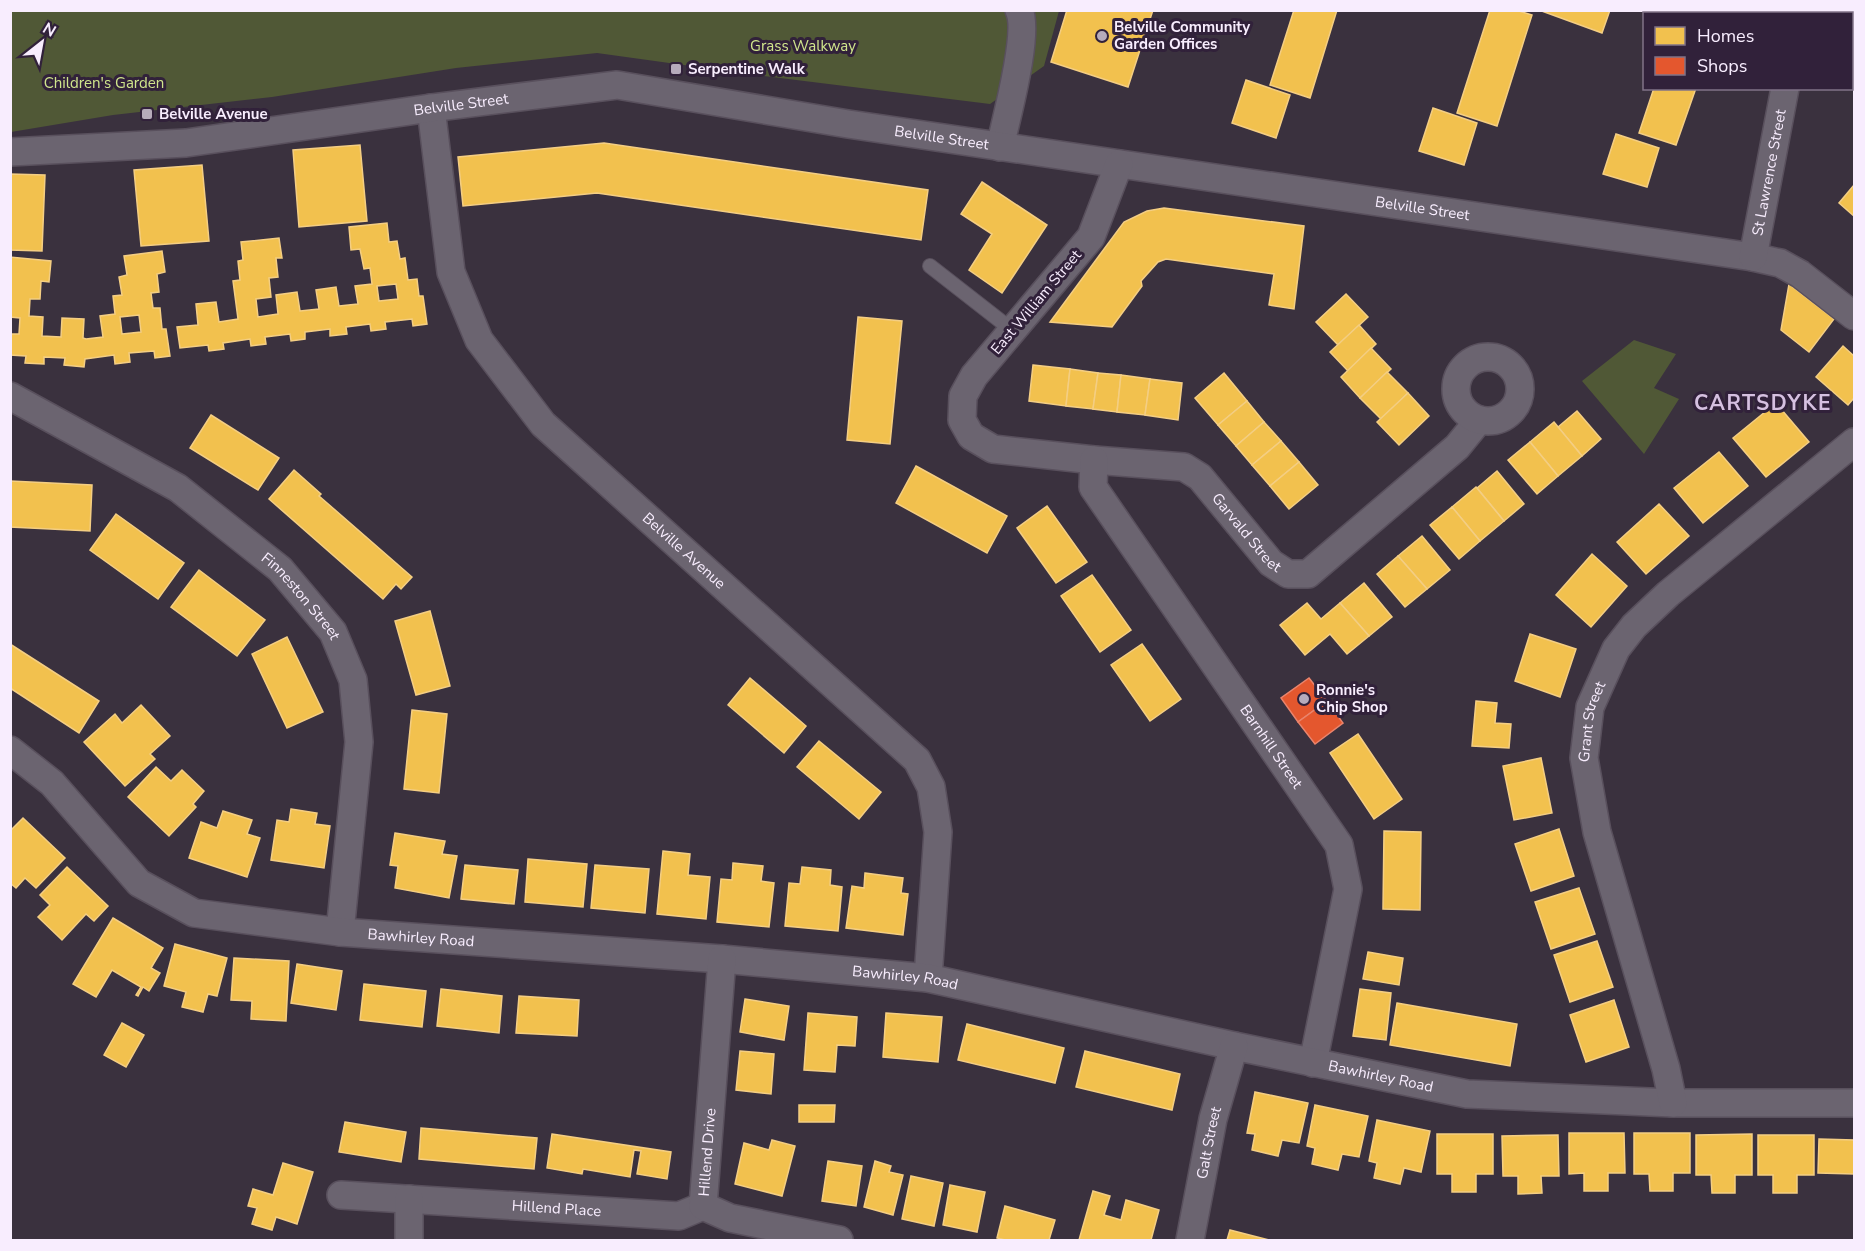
<svg xmlns="http://www.w3.org/2000/svg" width="1865" height="1251" font-family="'Nunito Sans',sans-serif">
	<rect width="100%" height="100%" fill="#3a313e"/>
	<g fill="#505836">
		<path d="M11,11H1059L1044,66L990,104L756,75L597,53L456,68L272,97L113,115L11,132Z"/>
		<path d="M1798,11H1854V82L1852,79V14L1801,13Z"/>
		<path d="M1634,340L1676,354L1654,388L1679,399L1644,454L1582,381Z"/>
	</g>
	<g fill="#f2c14e" stroke="#f4ce83" stroke-width="1.5" fill-rule="evenodd">
		<path d="M1067,10H1153L1128,87L1051,62Z"/>
		<path d="M1294,10H1337L1310,98L1270,85Z"/>
		<path d="M1490,10H1516L1532,15L1497,126L1457,113Z"/>
		<path d="M1539,10H1610L1602,33Z"/>
		<path d="M1246,80L1290,95L1276,138L1232,123Z"/>
		<path d="M1654,88H1696L1676,145L1639,133Z"/>
		<path d="M1433,108L1477,123L1464,165L1419,151Z"/>
		<path d="M1616,134L1659,148L1647,187L1603,174Z"/>
		<path d="M604,143L928,190L921,240L597,193L463,206L458,157Z"/>
		<path d="M360,145L367,221L299,227L293,150Z"/>
		<path d="M202,165L209,241L141,246L134,170Z"/>
		<path d="M10,174L45,175L42,251L10,250Z"/>
		<path d="M982,182L1047,225L1002,293L969,270L992,234L961,214Z"/>
		<path d="M1854,185V216L1839,203Z"/>
		<path d="M1164,208L1304,226L1294,309L1269,305L1274,274L1166,259L1158,262L1141,281L1142,286L1112,327L1050,322L1124,222L1147,211Z"/>
		<path d="M387,223L389,242L397,241L400,259L405,258L408,280L417,279L419,296H423L427,324L413,326L412,319L385,322L386,329L371,331L370,324L346,327L347,334L330,336V329L305,332V339L291,341L290,334L265,337L266,344L251,346L250,339L223,343L224,349L209,351L208,345L180,348L177,327L198,325L196,304L216,302L219,322L238,319L233,281L240,280L238,261L243,260L241,242L279,238L282,258H276L278,277L269,278L271,297L256,299L258,317L278,314L276,295L297,292L300,311L319,309L316,290L336,287L339,306L358,304L355,286L372,284L370,268L364,269L360,249L351,250L349,227ZM396,284L398,299L379,301L377,286Z"/>
		<path d="M162,251L165,272L157,274L159,292L151,293L153,308H160L162,329H166L170,356L155,358L154,351L129,353L130,362L115,364L114,355L85,359L84,367L64,365L65,358L44,357V364L25,363L26,356L10,355V334H19L20,318L10,317V257L51,261L49,282L41,281L40,299H30L29,316L43,317L42,336L61,337L62,318L84,319L83,338L86,339L103,337L100,316L115,314L113,296L122,295L119,277L127,275L124,256ZM139,315L141,332L122,334L120,317Z"/>
		<path d="M1789,284L1834,319L1809,352L1781,330Z"/>
		<path d="M1346,294L1368,317L1338,345L1316,322Z"/>
		<path d="M858,317L902,321L890,444L847,440Z"/>
		<path d="M1359,325L1376,344L1348,371L1330,352Z"/>
		<path d="M1843,346L1854,356V398L1848,405L1816,377Z"/>
		<path d="M1371,348L1391,369L1360,398L1341,377Z"/>
		<path d="M1033,365L1070,369L1066,406L1029,401Z"/>
		<path d="M1070,369L1098,373L1093,409L1066,406Z"/>
		<path d="M1387,372L1408,393L1381,419L1360,398Z"/>
		<path d="M1098,373L1121,375L1117,412L1093,409Z"/>
		<path d="M1224,373L1247,401L1218,425L1195,398Z"/>
		<path d="M1121,375L1150,379L1145,415L1117,412Z"/>
		<path d="M1150,379L1182,383L1178,420L1145,415Z"/>
		<path d="M1408,393L1429,416L1399,445L1377,422Z"/>
		<path d="M1247,401L1264,422L1236,446L1218,425Z"/>
		<path d="M1776,403L1809,442L1766,477L1733,438Z"/>
		<path d="M1577,411L1601,439L1582,456L1558,427Z"/>
		<path d="M211,415L279,458L258,490L190,448Z"/>
		<path d="M1264,422L1281,441L1252,465L1236,446Z"/>
		<path d="M1554,422L1582,456L1558,476L1530,442Z"/>
		<path d="M1281,441L1299,462L1270,486L1252,465Z"/>
		<path d="M1530,442L1558,476L1537,494L1508,460Z"/>
		<path d="M1719,452L1748,486L1703,523L1674,488Z"/>
		<path d="M1299,462L1318,485L1289,509L1270,486Z"/>
		<path d="M916,466L1007,516L987,553L896,503Z"/>
		<path d="M294,470L321,494L319,496L412,577L401,589L396,584L383,599L269,499Z"/>
		<path d="M1497,471L1524,504L1504,521L1477,488Z"/>
		<path d="M10,481L92,485L90,531L10,527Z"/>
		<path d="M1476,487L1504,521L1480,541L1452,507Z"/>
		<path d="M1659,504L1689,536L1646,574L1617,542Z"/>
		<path d="M1047,506L1087,562L1056,583L1017,528Z"/>
		<path d="M1452,507L1480,541L1459,559L1430,525Z"/>
		<path d="M116,514L184,563L158,599L90,550Z"/>
		<path d="M1422,536L1450,570L1427,589L1398,556Z"/>
		<path d="M1592,554L1627,586L1591,627L1556,595Z"/>
		<path d="M1398,556L1427,589L1405,607L1377,574Z"/>
		<path d="M199,570L265,620L237,656L171,607Z"/>
		<path d="M1092,575L1131,630L1100,652L1061,596Z"/>
		<path d="M1364,583L1392,617L1369,636L1340,603Z"/>
		<path d="M1307,603L1321,619L1340,603L1369,636L1347,654L1330,634L1305,655L1280,625Z"/>
		<path d="M430,611L450,686L416,695L395,621Z"/>
		<path d="M1530,634L1576,649L1560,697L1515,681Z"/>
		<path d="M287,637L323,712L287,728L252,654Z"/>
		<path d="M10,644L99,701L79,733L10,688Z"/>
		<path d="M1142,644L1181,699L1150,721L1111,665Z"/>
		<path d="M750,678L806,726L784,753L728,705Z"/>
		<path d="M1476,701L1497,703L1495,723L1511,724L1509,748L1472,746Z"/>
		<path d="M141,705L170,736L150,754L155,759L125,786L84,742L115,714L122,723Z"/>
		<path d="M412,710L447,714L439,793L404,789Z"/>
		<path d="M1358,734L1402,799L1374,819L1330,753Z"/>
		<path d="M819,741L881,792L859,819L797,767Z"/>
		<path d="M1541,758L1552,813L1514,820L1503,766Z"/>
		<path d="M156,767L171,781L182,770L204,791L193,804L196,807L169,836L128,797Z"/>
		<path d="M291,809L317,813L315,824L330,826L324,868L271,860L277,820L289,822Z"/>
		<path d="M223,811L252,820L247,834L260,838L247,877L189,858L201,822L217,828Z"/>
		<path d="M23,818L65,858L36,888L25,878L16,888L10,883V831Z"/>
		<path d="M1559,829L1574,876L1531,891L1515,844Z"/>
		<path d="M1384,831L1421,832L1420,910L1383,909Z"/>
		<path d="M395,833L445,841L442,854L457,856L449,898L395,888L398,866L390,865Z"/>
		<path d="M663,851L690,854L688,875L710,877L706,919L657,914Z"/>
		<path d="M528,859L587,864L583,907L525,902Z"/>
		<path d="M733,863L763,866L761,881L774,883L769,927L717,922L721,879L732,880Z"/>
		<path d="M465,865L518,870L514,904L461,899Z"/>
		<path d="M595,865L649,869L645,913L591,908Z"/>
		<path d="M67,867L108,906L94,921L86,914L62,940L38,917L50,905L40,895Z"/>
		<path d="M802,867L831,870L830,885L842,887L838,931L785,926L789,883L800,884Z"/>
		<path d="M865,873L903,878L901,893L908,894L903,935L846,928L852,886L864,888Z"/>
		<path d="M1579,888L1595,934L1551,949L1535,902Z"/>
		<path d="M113,918L163,948L151,968L160,973L149,991L143,987L138,996L136,995L141,987L112,970L96,997L73,984Z"/>
		<path d="M1597,941L1613,987L1570,1002L1554,955Z"/>
		<path d="M175,944L227,958L217,996L208,994L203,1012L182,1007L186,992L164,986Z"/>
		<path d="M1368,952L1403,958L1399,985L1363,979Z"/>
		<path d="M234,958L289,961L286,1021L251,1019L252,1001L231,1000Z"/>
		<path d="M297,964L342,971L336,1010L291,1003Z"/>
		<path d="M364,984L426,991L422,1027L360,1020Z"/>
		<path d="M441,989L502,996L499,1033L437,1026Z"/>
		<path d="M1360,989L1391,993L1386,1040L1353,1036Z"/>
		<path d="M519,996L579,1000L577,1036L516,1033Z"/>
		<path d="M745,999L789,1006L784,1040L740,1032Z"/>
		<path d="M1614,1000L1629,1047L1586,1062L1570,1015Z"/>
		<path d="M1397,1003L1517,1024L1510,1066L1390,1045Z"/>
		<path d="M808,1013L857,1017L855,1046L837,1045L835,1072L804,1070Z"/>
		<path d="M886,1013L942,1017L938,1062L883,1057Z"/>
		<path d="M122,1023L144,1035L126,1067L104,1055Z"/>
		<path d="M967,1024L1064,1048L1055,1083L958,1060Z"/>
		<path d="M740,1051L774,1054L771,1094L736,1090Z"/>
		<path d="M1085,1051L1180,1074L1172,1110L1076,1087Z"/>
		<path d="M1255,1092L1308,1103L1299,1143L1282,1140L1278,1156L1252,1150L1255,1134L1247,1133Z"/>
		<path d="M799,1105H835L834,1122H799Z"/>
		<path d="M1315,1105L1368,1116L1359,1157L1342,1154L1338,1170L1312,1164L1315,1148L1307,1146Z"/>
		<path d="M1377,1120L1430,1131L1421,1172L1404,1168L1400,1184L1374,1178L1377,1163L1369,1161Z"/>
		<path d="M345,1122L406,1132L401,1162L339,1152Z"/>
		<path d="M421,1128L537,1138L534,1169L419,1159Z"/>
		<path d="M1569,1133H1624L1625,1173H1608V1191H1584V1173L1569,1174Z"/>
		<path d="M1634,1133H1690V1173H1673V1191H1650L1649,1174H1634Z"/>
		<path d="M552,1134L671,1152L667,1179L637,1174L641,1151L634,1150L630,1177L583,1169L582,1174L547,1168Z"/>
		<path d="M1437,1134H1493V1174H1476V1192H1452V1174H1437Z"/>
		<path d="M1752,1134V1175H1735V1193H1712L1711,1175H1696V1135Z"/>
		<path d="M1558,1135L1559,1176H1541L1542,1193L1518,1194V1176H1503L1502,1136Z"/>
		<path d="M1758,1135H1814V1175H1797V1193H1773V1175H1758Z"/>
		<path d="M1819,1139L1854,1140V1174L1818,1173Z"/>
		<path d="M772,1140L795,1146L782,1196L735,1184L744,1143L769,1150Z"/>
		<path d="M828,1161L862,1166L856,1206L822,1201Z"/>
		<path d="M875,1161L891,1166L889,1172L903,1175L893,1215L864,1207Z"/>
		<path d="M283,1163L313,1172L297,1224L276,1217L272,1230L252,1224L257,1208L248,1206L253,1189L273,1195Z"/>
		<path d="M911,1176L943,1183L934,1226L902,1219Z"/>
		<path d="M950,1185L985,1192L977,1232L943,1225Z"/>
		<path d="M1093,1191L1110,1196L1104,1215L1121,1220L1126,1200L1159,1210L1151,1240H1079Z"/>
		<path d="M1005,1206L1055,1220L1049,1240H1005L997,1238Z"/>
		<path d="M1230,1230L1269,1240H1227Z"/>
	</g>
	<g fill="#e4572e" stroke="#ea846c" stroke-width="1.5">
		<path d="M1309,678L1327,701L1298,722L1281,698Z"/>
		<path d="M1327,701L1343,723L1315,744L1298,722Z"/>
	</g>
	<g fill="none" stroke-linecap="round" stroke-linejoin="round">
		<defs>
			<path id="service" d="M930,266L1012,330"/>
			<g id="minor">
				<path d="M1713,10L1721,14"/>
				<path id="s1" d="M431,108L451,272L479,340L543,424L917,760L931,787L938,832L928,978"/>
				<path d="M1000,147C1006,119 1030,33 1019,10"/>
				<path id="s2" d="M10,152L186,143L431,108L617,85L848,124L1753,257L1780,263L1800,274L1854,316"/>
				<path id="s3" d="M1119,164L1091,237L974,376L963,396L962,420L971,436L993,449L1094,460L1184,467L1200,477L1271,563L1288,574H1308L1457,447L1479,420"/>
				<path id="s4" d="M1753,257L1785,88"/>
				<circle cx="1488" cy="389" r="32"/>
				<path id="s5" d="M10,396L178,488L280,569L333,632L353,680L359,742L340,932"/>
				<path id="s6" d="M1094,460L1093,487L1339,845L1348,889L1313,1063"/>
				<path id="s7" d="M10,750L52,783L139,883L194,913L340,932L722,959L928,978L1234,1046L1467,1094L1673,1103H1854"/>
				<path id="s8" d="M1673,1103L1666,1069L1597,832L1584,758L1590,707L1616,649L1634,626L1668,594L1854,442"/>
				<path id="s9" d="M341,1195L679,1216L703,1206"/>
				<path id="s10" d="M703,1206L722,959"/>
				<path d="M703,1206L730,1218L839,1240"/>
				<path d="M409,1240V1199"/>
				<path id="s11" d="M1190,1240L1213,1119L1234,1046"/>
			</g>
		</defs>
		<use href="#service" stroke="#59505d" stroke-width="16"/>
		<use href="#minor" stroke="#59505d" stroke-width="30"/>
		<use href="#service" stroke="#6b6470" stroke-width="14"/>
		<use href="#minor" stroke="#6b6470" stroke-width="27"/>
	</g>
	<g fill="#b6abbb" stroke="#31213a" stroke-width="2">
		<circle cx="1102" cy="36" r="6"/>
		<rect x="670" y="63" width="12" height="12" rx="3"/>
		<rect x="141" y="108" width="12" height="12" rx="3"/>
		<circle cx="1304" cy="699" r="6"/>
	</g>
	<g text-anchor="middle" dominant-baseline="central" stroke-width="6" stroke-linejoin="round" paint-order="stroke">
		<g font-size="15" font-weight="bold" fill="#f8edfe" stroke="#31213a" text-anchor="start">
			<text x="1114" y="27">Belville Community<tspan x="1114" dy="17">Garden Offices</tspan></text>
			<text x="688" y="69">Serpentine Walk</text>
			<text x="159" y="114">Belville Avenue</text>
			<text x="1316" y="690">Ronnie's<tspan x="1316" dy="17">Chip Shop</tspan></text>
		</g>
		<g font-size="15" fill="#d0e68c" stroke="#31213a">
			<text x="803" y="46">Grass Walkway</text>
			<text x="104" y="83">Children's Garden</text>
		</g>
		<g font-size="15" fill="#f8edfe" stroke="#31213a">
			<text stroke="none"><textPath href="#s2" startOffset="454">Belville Street</textPath></text>
			<text stroke="none"><textPath href="#s2" startOffset="940">Belville Street</textPath></text>
			<text stroke="none"><textPath href="#s4" startOffset="86">St Lawrence Street</textPath></text>
			<text stroke="none"><textPath href="#s2" startOffset="1426">Belville Street</textPath></text>
			<text transform="translate(1036 302) rotate(-50)">East William Street</text>
			<text stroke="none"><textPath href="#s3" startOffset="634">Garvald Street</textPath></text>
			<text stroke="none"><textPath href="#s1" startOffset="534">Belville Avenue</textPath></text>
			<text stroke="none"><textPath href="#s5" startOffset="356">Finneston Street</textPath></text>
			<text stroke="none"><textPath href="#s8" startOffset="394">Grant Street</textPath></text>
			<text stroke="none"><textPath href="#s6" startOffset="342">Barnhill Street</textPath></text>
			<text stroke="none"><textPath href="#s7" startOffset="477">Bawhirley Road</textPath></text>
			<text stroke="none"><textPath href="#s7" startOffset="963">Bawhirley Road</textPath></text>
			<text stroke="none"><textPath href="#s7" startOffset="1449">Bawhirley Road</textPath></text>
			<text stroke="none"><textPath href="#s11" startOffset="99">Galt Street</textPath></text>
			<text stroke="none"><textPath href="#s10" startOffset="54">Hillend Drive</textPath></text>
			<text stroke="none"><textPath href="#s9" startOffset="216">Hillend Place</textPath></text>
		</g>
		<g font-size="21" font-weight="bold" letter-spacing="1.5" fill="#d5c0e0" stroke="#31213a">
			<text x="1763" y="403">CARTSDYKE</text>
		</g>
	</g>
	<rect width="1865" height="1251" fill="none" stroke="#f8edfe" stroke-width="24"/>
	<rect x="1643" y="12" width="210" height="78" fill="#31213a" stroke="#817388" stroke-width="1.5"/>
	<rect x="1655" y="27" width="30" height="18" fill="#f2c14e" stroke="#817388" stroke-width="1.5"/>
	<text x="1697" y="42" font-size="18" fill="#f8edfe">Homes</text>
	<rect x="1655" y="57" width="30" height="18" fill="#e4572e" stroke="#817388" stroke-width="1.5"/>
	<text x="1697" y="72" font-size="18" fill="#f8edfe">Shops</text>
	<g transform="translate(42 42) rotate(31)" stroke="#31213a" stroke-width="4.5" paint-order="stroke">
	<path d="M0-4.5L10 22L0 15L-10 22Z" fill="#f8edfe"/>
	<text y="-9" font-size="16" font-weight="bold" text-anchor="middle" fill="#f8edfe">N</text>
	</g>
</svg>
